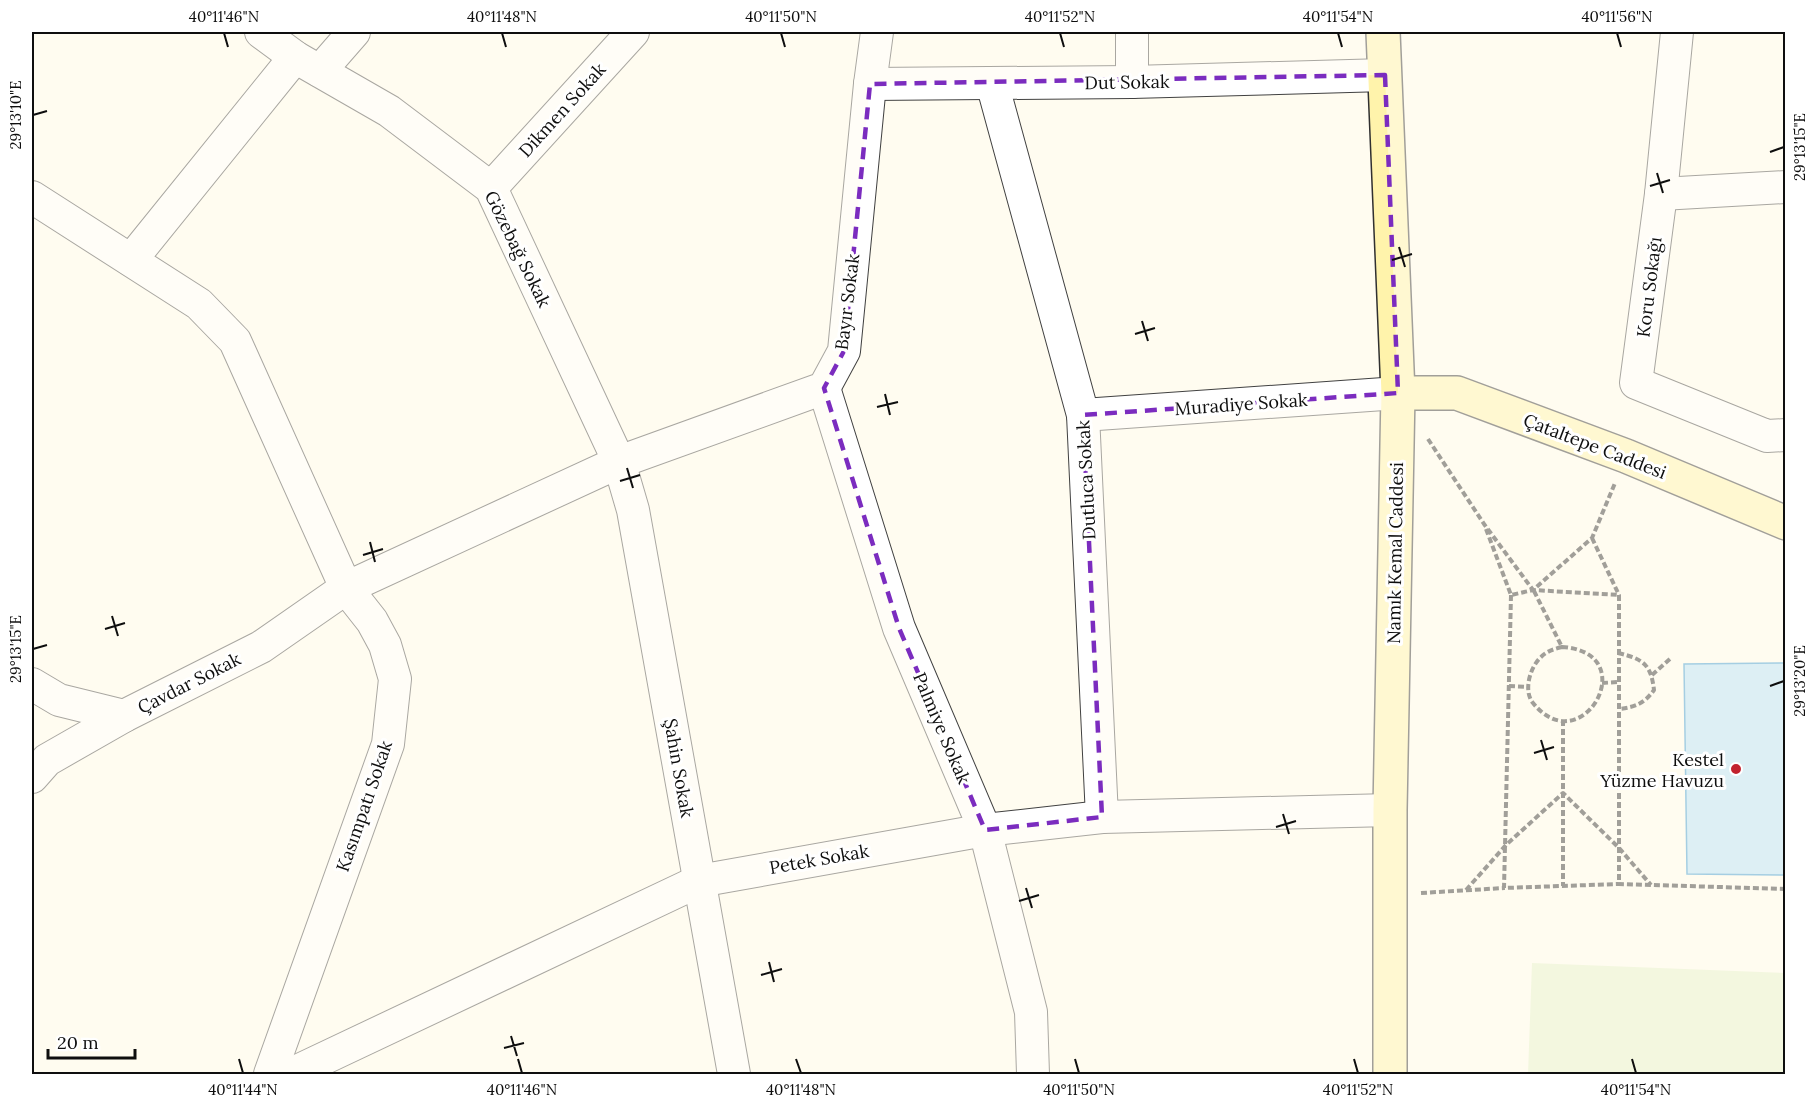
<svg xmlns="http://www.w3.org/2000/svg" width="1817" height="1106" font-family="Lora,serif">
	<rect width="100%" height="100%" fill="#fffcf0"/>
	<path fill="#e5f2ca" d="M1532,963L1785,973V1074H1528Z"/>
	<path fill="#b3e0f8" stroke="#3898d1" stroke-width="1.5" d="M1785,663V875L1687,874L1684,664Z"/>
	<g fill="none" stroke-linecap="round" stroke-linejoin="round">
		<defs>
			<g id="minor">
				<path d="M261,32L295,57L389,111L491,188L619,462L633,510L734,1074"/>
				<path d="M1132,32V82"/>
				<path d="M1677,32L1661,194L1636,383L1767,436L1786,435"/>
				<path d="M320,71L354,32"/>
				<path d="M992,83L1083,415L1102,817"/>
				<path d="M870,84L1132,82L1385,75"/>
				<path d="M491,188L633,32"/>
				<path d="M1661,194L1786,187"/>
				<path d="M32,197L199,304L235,341L346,588L261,647L124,716L47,760L32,777"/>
				<path d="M131,260L295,57"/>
				<path d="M824,388L899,628L985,830L1031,1012L1033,1074"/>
				<path d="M1083,415L1398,393"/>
				<path d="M32,684L59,700L124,716"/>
				<path d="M270,1074L388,744L395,679L385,645L372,621L346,588L619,462L824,388L844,351L870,84L877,32"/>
				<path d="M291,1074L699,881L985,830L1102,817L1390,810"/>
			</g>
			<g id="secondary">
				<path d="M1383,32L1398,393L1390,810V1074"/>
				<path d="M1398,393H1457L1626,456L1786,523"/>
			</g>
		</defs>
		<use href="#minor" stroke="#414141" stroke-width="34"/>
		<use href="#secondary" stroke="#303030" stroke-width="36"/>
		<g stroke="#303030" stroke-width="4" stroke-dasharray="6 3" stroke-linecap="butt">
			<path d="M1428,439L1484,524L1533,590L1592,538L1615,483"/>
			<path d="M1486,529L1511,595L1533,590L1619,595"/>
			<path d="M1592,538L1619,595V884L1786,889"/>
			<path d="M1534,591L1562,647"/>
			<path d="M1511,595L1504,888L1619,884"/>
			<path d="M1562,647C1645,652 1582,764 1533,703C1523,691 1530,667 1541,657C1547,651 1554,649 1562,647Z"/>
			<path d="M1618,653C1643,659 1651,664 1654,690C1644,704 1635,707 1619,709"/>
			<path d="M1652,675L1671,658"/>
			<path d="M1602,683L1618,682"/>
			<path d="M1509,686L1529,687"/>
			<path d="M1563,720V886"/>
			<path d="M1466,890L1506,845L1563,793L1619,848L1651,885"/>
			<path d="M1421,893L1504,888"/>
		</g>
		<use href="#minor" stroke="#fff" stroke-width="32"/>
		<use href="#secondary" stroke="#fff3ab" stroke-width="33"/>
	</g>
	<path d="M0 0H1817V1106H0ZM1385,75L1398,393L1083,415L1102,817L985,830L899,628L824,388L844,351L870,84Z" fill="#fffcf0" fill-opacity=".55" fill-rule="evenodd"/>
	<path fill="none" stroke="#7b2cbf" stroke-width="4.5" stroke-dasharray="12 8" stroke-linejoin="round" d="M1385,75L1398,393L1083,415L1102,817L985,830L899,628L824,388L844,351L870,84Z"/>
	<path fill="none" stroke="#0e0e0e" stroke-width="2" d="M224,33L228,47M502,33L506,47M781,33L785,47M1060,33L1064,47M1338,33L1342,47M1617,33L1621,47M33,115L47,111M1770,152L1784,147M1657,173L1663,193M1650,186L1670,180M1399,247L1405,267M1392,260L1412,254M1142,321L1148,341M1135,334L1155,328M885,394L890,415M877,407L898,402M627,468L633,488M620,481L640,475M370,542L375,562M363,555L383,549M112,616L118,636M105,629L125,623M33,649L47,645M1770,686L1784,681M1541,740L1547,760M1534,753L1554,747M1283,814L1289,834M1276,827L1296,821M1026,888L1032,908M1019,901L1039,895M769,962L774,982M761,975L782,969M511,1036L517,1056M504,1048L524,1043M239,1059L243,1073M518,1059L522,1073M796,1059L801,1073M1075,1059L1079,1073M1354,1059L1358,1073M1632,1059L1636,1073"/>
	<circle fill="#c2222e" stroke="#fff" stroke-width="2" cx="1736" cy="769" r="6"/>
	<g text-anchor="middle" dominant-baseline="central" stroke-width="6" stroke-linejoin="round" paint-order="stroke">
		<g font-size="18" fill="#0e0e0e" stroke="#fff">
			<text transform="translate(1127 82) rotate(-1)">Dut Sokak</text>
			<text transform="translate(562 110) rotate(-48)">Dikmen Sokak</text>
			<text transform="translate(518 249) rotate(64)">Gözebağ Sokak</text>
			<text transform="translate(1649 287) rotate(-83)">Koru Sokağı</text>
			<text transform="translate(847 302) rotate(-83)">Bayır Sokak</text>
			<text transform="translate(1241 404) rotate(-4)">Muradiye Sokak</text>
			<text transform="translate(1595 446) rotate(21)">Çataltepe Caddesi</text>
			<text transform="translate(1086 480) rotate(-93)">Dutluca Sokak</text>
			<text transform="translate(1395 553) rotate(-89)">Namık Kemal Caddesi</text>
			<text transform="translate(189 683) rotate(-27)">Çavdar Sokak</text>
			<text transform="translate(942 728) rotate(67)">Palmiye Sokak</text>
			<text transform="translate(679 768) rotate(80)">Şahin Sokak</text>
			<text transform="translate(364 806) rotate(-71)">Kasımpatı Sokak</text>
			<text transform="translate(819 859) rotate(-10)">Petek Sokak</text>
		</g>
		<g font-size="18" fill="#0e0e0e" stroke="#fff" text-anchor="end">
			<text x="1724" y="759">Kestel<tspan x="1724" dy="21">Yüzme Havuzu</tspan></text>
		</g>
	</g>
	<rect width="1817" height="1106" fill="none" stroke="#ffffff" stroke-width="66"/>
	<path d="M48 1049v9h87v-9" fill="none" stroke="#0e0e0e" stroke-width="3"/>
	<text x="57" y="1049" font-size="18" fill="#0e0e0e" stroke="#ffffff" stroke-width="4.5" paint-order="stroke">20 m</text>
	<rect x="33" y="33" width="1751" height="1040" fill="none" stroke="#0e0e0e" stroke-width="2"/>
	<g font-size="15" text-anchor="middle" fill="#0e0e0e">
		<text x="224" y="22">40°11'46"N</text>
		<text x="502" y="22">40°11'48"N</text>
		<text x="781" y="22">40°11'50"N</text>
		<text x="1060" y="22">40°11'52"N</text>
		<text x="1338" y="22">40°11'54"N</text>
		<text x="1617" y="22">40°11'56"N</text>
		<text transform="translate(16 115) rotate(-90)" y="5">29°13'10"E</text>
		<text transform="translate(1800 147) rotate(-90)" y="5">29°13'15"E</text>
		<text transform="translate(16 649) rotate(-90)" y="5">29°13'15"E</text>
		<text transform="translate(1800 681) rotate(-90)" y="5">29°13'20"E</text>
		<text x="243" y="1095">40°11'44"N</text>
		<text x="522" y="1095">40°11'46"N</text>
		<text x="801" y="1095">40°11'48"N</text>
		<text x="1079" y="1095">40°11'50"N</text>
		<text x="1358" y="1095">40°11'52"N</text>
		<text x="1636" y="1095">40°11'54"N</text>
	</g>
</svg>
